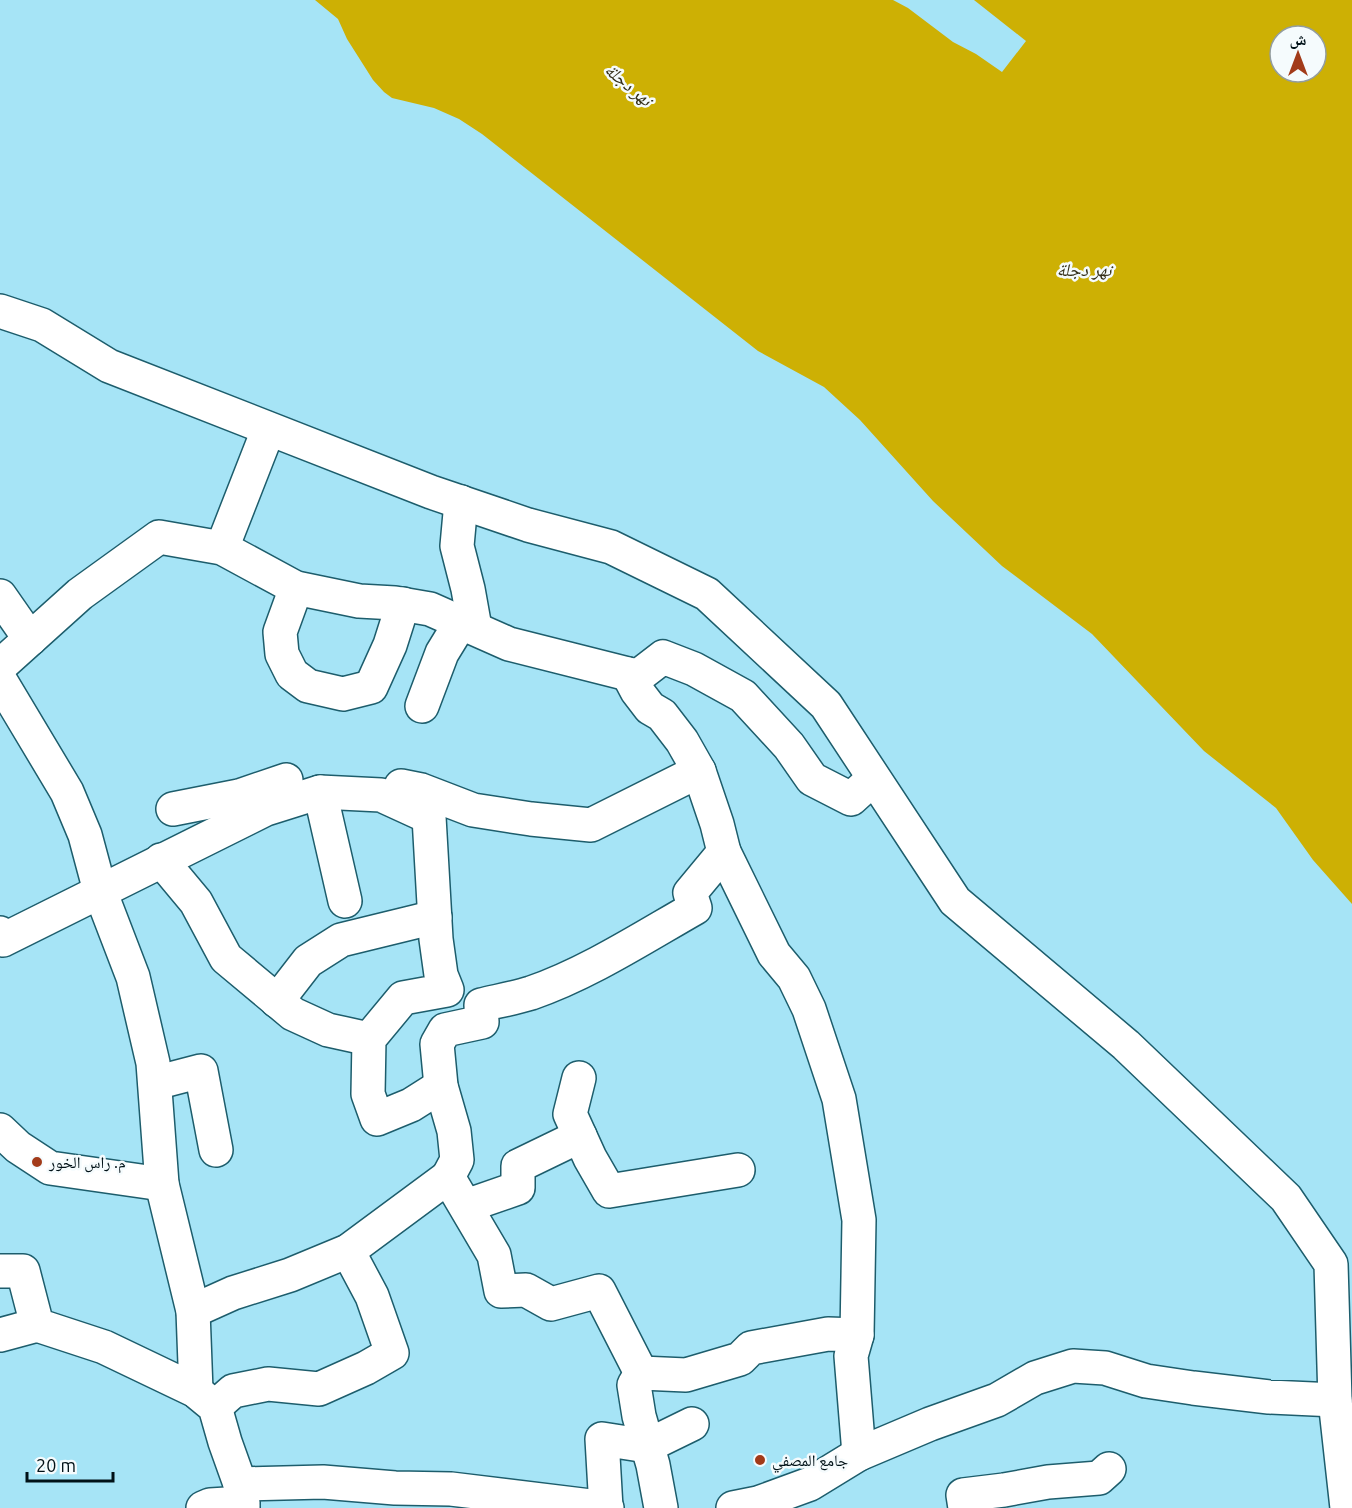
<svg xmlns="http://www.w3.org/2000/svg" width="1352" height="1508" font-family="Ubuntu,'Noto Naskh Arabic',sans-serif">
	<rect width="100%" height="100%" fill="#a6e4f6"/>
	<path fill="#cdb004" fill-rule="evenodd" d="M315,0H1352V904L1313,860L1276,808L1204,751L1092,634L1002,566L933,501L860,420L824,387L758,351L482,134L459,119L434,108L392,98L384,92L373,80L347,39L338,19ZM1280,36H1316V72H1280Z"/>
	<path fill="#a6e4f6" d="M893,0H974L1026,41L1002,72L976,54L953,42L908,8Z"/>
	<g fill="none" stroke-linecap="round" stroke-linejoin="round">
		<defs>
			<g id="minor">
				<path d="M0,311L42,325L109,366L431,492L528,525L611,547L707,594L826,705L955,901L1126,1045L1286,1198L1331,1264L1335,1400L1347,1508"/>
				<path d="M461,502L457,546L468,589L475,628"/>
				<path d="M222,548L265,438L266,428"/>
				<path d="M296,588L280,632L282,654L292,674L308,686L343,694L371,687L390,645L403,604"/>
				<path d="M0,596L30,639"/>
				<path d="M0,666L80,594L159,537L222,548L296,588L359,601L395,603L430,609L509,644L628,674L637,677L663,657L694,669L743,696L789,746L812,779L851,799L873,779"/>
				<path d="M628,674L637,691L650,708L662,715L682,741L699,771L717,824L724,852L690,893L695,908C644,937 587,974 531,993C515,998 498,1001 481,1005L482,1022L445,1030L437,1044L441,1086L454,1131L457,1160L448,1177L494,1255L501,1291L526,1290L551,1304L599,1291L641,1373"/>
				<path d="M0,680L67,792L85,835L100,891L133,977L153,1063L162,1184L50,1168L18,1147L0,1130"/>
				<path d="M422,706L442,653L461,622"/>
				<path d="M401,786L421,790L473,810L531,819L591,825L699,771"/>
				<path d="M320,792L345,901"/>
				<path d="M173,809L239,796L286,780"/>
				<path d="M724,852L774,954L794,978L809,1009L839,1099L859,1220L857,1335L851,1356L859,1454"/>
				<path d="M161,860L196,902L226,958L293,1014L328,1030L369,1039"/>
				<path d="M0,933L3,940L266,809L320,792L381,795L429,817L436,939L441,975L447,990L403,998L369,1039L368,1094L377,1119L411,1105L441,1086"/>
				<path d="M277,1001L308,961L341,940L435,917"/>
				<path d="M579,1078L570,1114L590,1158L609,1191L738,1170"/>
				<path d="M155,1083L201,1071L216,1150"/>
				<path d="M466,1206L518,1188V1166L580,1136"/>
				<path d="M0,1271H23L37,1325L104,1347L196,1391L193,1311L162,1184"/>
				<path d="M193,1311L233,1293L290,1275L348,1251L448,1177"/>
				<path d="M0,1335L37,1325"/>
				<path d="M641,1373L686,1375L740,1359L751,1348L828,1334L857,1335"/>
				<path d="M641,1373L634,1385L639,1416L653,1465L661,1508"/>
				<path d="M198,1393L215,1407L225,1442L240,1484L243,1508"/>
				<path d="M215,1407L233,1391L268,1384L319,1389L366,1368L392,1353L372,1296L348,1251"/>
				<path d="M240,1484L323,1482L395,1488L451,1489L607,1508"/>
				<path d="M203,1508L210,1505L243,1503"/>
				<path d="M606,1508L602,1439L647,1446L692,1424"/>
				<path d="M733,1508L758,1503L810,1484L859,1454L930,1424L997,1400L1035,1378L1073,1366L1105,1368L1146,1381L1193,1388L1269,1397L1335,1400"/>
				<path d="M965,1508L963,1495L1004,1490L1048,1482L1099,1478L1109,1469"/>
			</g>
		</defs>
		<use href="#minor" stroke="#1d5d6c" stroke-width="36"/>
		<use href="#minor" stroke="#fff" stroke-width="33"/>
	</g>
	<g fill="#a23b1a" stroke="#f5fbfd" stroke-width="2">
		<circle cx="37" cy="1162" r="6"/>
		<circle cx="760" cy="1460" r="6"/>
	</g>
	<g text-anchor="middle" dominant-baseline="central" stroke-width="5" stroke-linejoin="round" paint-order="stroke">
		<g font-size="16" fill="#001117" stroke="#f5fbfd" text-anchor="start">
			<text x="49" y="1162">م. راس الخور</text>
			<text x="772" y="1460">جامع المصفي</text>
		</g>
		<g font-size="18" font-style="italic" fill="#342f19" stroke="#f5fbfd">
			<text transform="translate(629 84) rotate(40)">نهر دجلة</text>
			<text x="1084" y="269">نهر دجلة</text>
		</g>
	</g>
	<g transform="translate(1298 54)"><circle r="28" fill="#f5fbfd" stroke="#939da1" stroke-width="1.5"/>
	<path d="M0-4.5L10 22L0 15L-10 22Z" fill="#a23b1a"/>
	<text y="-9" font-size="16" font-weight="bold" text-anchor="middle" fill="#001117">ش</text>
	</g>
	<path d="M27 1472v9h86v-9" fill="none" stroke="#001117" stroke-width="3"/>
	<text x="36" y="1472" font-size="18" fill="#001117" stroke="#f5fbfd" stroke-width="4.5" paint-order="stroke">20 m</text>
</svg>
